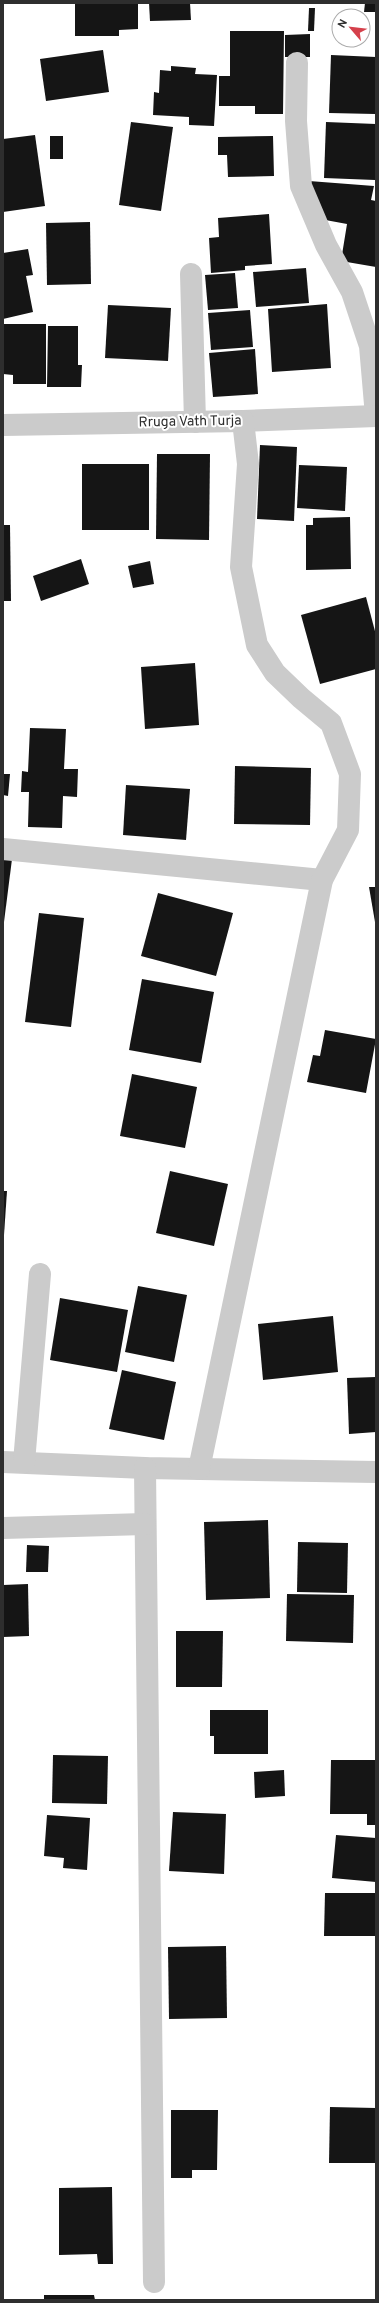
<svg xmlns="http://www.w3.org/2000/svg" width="379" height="2303" font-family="Overpass,sans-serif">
	<rect width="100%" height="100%" fill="#fff"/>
	<g fill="#151515">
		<path d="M75,3H138V29L119,30V36H75Z"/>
		<path d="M149,3H190L191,20L150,21Z"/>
		<path d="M365,3H376V12H364Z"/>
		<path d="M309,8H315L314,31H308Z"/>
		<path d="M230,31H284L283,114H255V106H219V76H230Z"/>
		<path d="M310,34V57H285V35Z"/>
		<path d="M103,50L109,92L46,101L40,59Z"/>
		<path d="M331,55L376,57L375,114L329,113Z"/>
		<path d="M171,66L196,68L195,74L217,75L214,126L189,125V117L153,115L154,92L159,93L160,70L171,71Z"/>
		<path d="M131,122L173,127L161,211L119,205Z"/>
		<path d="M326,122L376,124L375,180L324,178Z"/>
		<path d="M35,135L45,206L3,212V139Z"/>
		<rect x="50" y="136" width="13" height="23"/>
		<path d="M273,136L274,176L228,177L227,155H218V137Z"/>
		<path d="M309,181L374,186L371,200L376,201V267L341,261L347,224L320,219Z"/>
		<path d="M269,214L272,264L245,266V270L211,273L209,238L219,237L218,218Z"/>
		<path d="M90,222L91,284L47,285L46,223Z"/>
		<path d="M28,249L33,275L26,276L33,312L3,319V253Z"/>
		<path d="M306,268L309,303L256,307L253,272Z"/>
		<path d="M235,273L238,308L208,310L205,275Z"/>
		<path d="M327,304L331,368L272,372L268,309Z"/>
		<path d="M108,305L171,308L168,361L105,358Z"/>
		<path d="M250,310L253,347L211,350L208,313Z"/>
		<path d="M3,324H46V384H13V375L3,374Z"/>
		<path d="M48,326H78V365H82L81,387H47Z"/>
		<path d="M255,349L258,394L213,397L209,353Z"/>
		<path d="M260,445L297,447L294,521L257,519Z"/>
		<path d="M157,454H210L209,540L156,539Z"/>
		<rect x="82" y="464" width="67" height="66"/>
		<path d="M299,465L347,467L345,511L297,508Z"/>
		<path d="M350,517L351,569L306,570V525H313V518Z"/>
		<path d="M3,525H10L11,601H3Z"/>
		<path d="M81,559L89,584L41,601L33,576Z"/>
		<path d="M150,561L154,584L133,588L128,566Z"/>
		<path d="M366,597L376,635V669L320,684L301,615Z"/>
		<path d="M195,663L199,725L145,729L141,667Z"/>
		<path d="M30,728L66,729L64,769H78L77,797L63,796L62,828L28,827L29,792H21L22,771L28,772Z"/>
		<path d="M235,766L311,768L310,825L234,824Z"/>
		<path d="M3,774H10L8,796L3,795Z"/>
		<path d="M126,785L190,789L186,840L123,835Z"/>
		<path d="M3,858L12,859L4,922H3Z"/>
		<path d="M369,887H376V922H375Z"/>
		<path d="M158,893L233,913L216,976L141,956Z"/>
		<path d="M39,913L84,918L71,1027L25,1022Z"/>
		<path d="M142,979L214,992L201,1063L129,1050Z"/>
		<path d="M325,1030L376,1039L366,1093L307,1082L313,1055L320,1056Z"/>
		<path d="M132,1074L197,1087L185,1148L120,1136Z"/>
		<path d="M170,1171L228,1184L214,1246L156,1233Z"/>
		<path d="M3,1191H7L4,1235H3Z"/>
		<path d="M138,1286L187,1295L174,1362L125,1352Z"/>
		<path d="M60,1298L128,1310L117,1372L50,1360Z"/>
		<path d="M333,1316L338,1372L263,1380L258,1324Z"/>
		<path d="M122,1370L176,1382L164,1440L109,1429Z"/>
		<path d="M376,1377V1432L349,1434L347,1378Z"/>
		<path d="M268,1520L270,1598L206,1600L204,1522Z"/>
		<path d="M298,1542L348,1543L347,1593L297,1592Z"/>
		<path d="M27,1545L49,1546L48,1572H26Z"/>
		<path d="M28,1584L29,1636L3,1637V1585Z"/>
		<path d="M287,1594L354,1595L353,1643L286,1641Z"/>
		<path d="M176,1631H223L222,1687H176Z"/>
		<path d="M210,1710H268V1754H214V1736H210Z"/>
		<path d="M53,1755L108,1756L107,1804L52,1803Z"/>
		<path d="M331,1760H376V1825H367V1814H330Z"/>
		<path d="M284,1770L285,1796L255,1798L254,1772Z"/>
		<path d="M173,1812L226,1814L224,1874L169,1871Z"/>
		<path d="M47,1815L90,1818L87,1870L63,1868L64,1858L44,1856Z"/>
		<path d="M336,1835L376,1838V1882L332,1878Z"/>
		<path d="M325,1893H376V1936H324Z"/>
		<path d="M226,1946L227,2018L169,2019L168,1947Z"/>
		<path d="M330,2107L376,2108V2163H329Z"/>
		<path d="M171,2110H218L217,2170H192V2178H171Z"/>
		<path d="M112,2187L113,2264H98L97,2254L59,2255V2188Z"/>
		<path d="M44,2295H94L95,2300H44Z"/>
	</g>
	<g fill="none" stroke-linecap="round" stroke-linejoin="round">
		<g stroke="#cbcbcb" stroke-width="22">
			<path d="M297,63L296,121L301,186L326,245L352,292L370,346L376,416"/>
			<path d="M191,274L195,422"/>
			<path d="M3,425L243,421L376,416"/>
			<path d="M3,849L322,880"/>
			<path d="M3,1462L145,1468L376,1472"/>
			<path d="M24,1462L40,1274"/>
			<path d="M145,1468L154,2282"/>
			<path d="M199,1469L322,880L348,830L350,774L331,723L301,698L275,673L257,645L241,567L248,464L243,421"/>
			<path d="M3,1528L145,1524"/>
		</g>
	</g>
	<g text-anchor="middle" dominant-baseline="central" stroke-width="4" stroke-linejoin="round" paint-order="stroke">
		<g font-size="14" fill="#2e2e2e" stroke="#fff">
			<text transform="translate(190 422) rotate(-1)">Rruga Vath Turja</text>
		</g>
	</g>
	<rect width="379" height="2303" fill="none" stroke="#2e2e2e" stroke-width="8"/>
	<g transform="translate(351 28) rotate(298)"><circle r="19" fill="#ffffff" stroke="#ababab"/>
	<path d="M0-3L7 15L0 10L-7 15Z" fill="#d5404b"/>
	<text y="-6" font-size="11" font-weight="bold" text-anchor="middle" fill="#2e2e2e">N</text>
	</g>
</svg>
